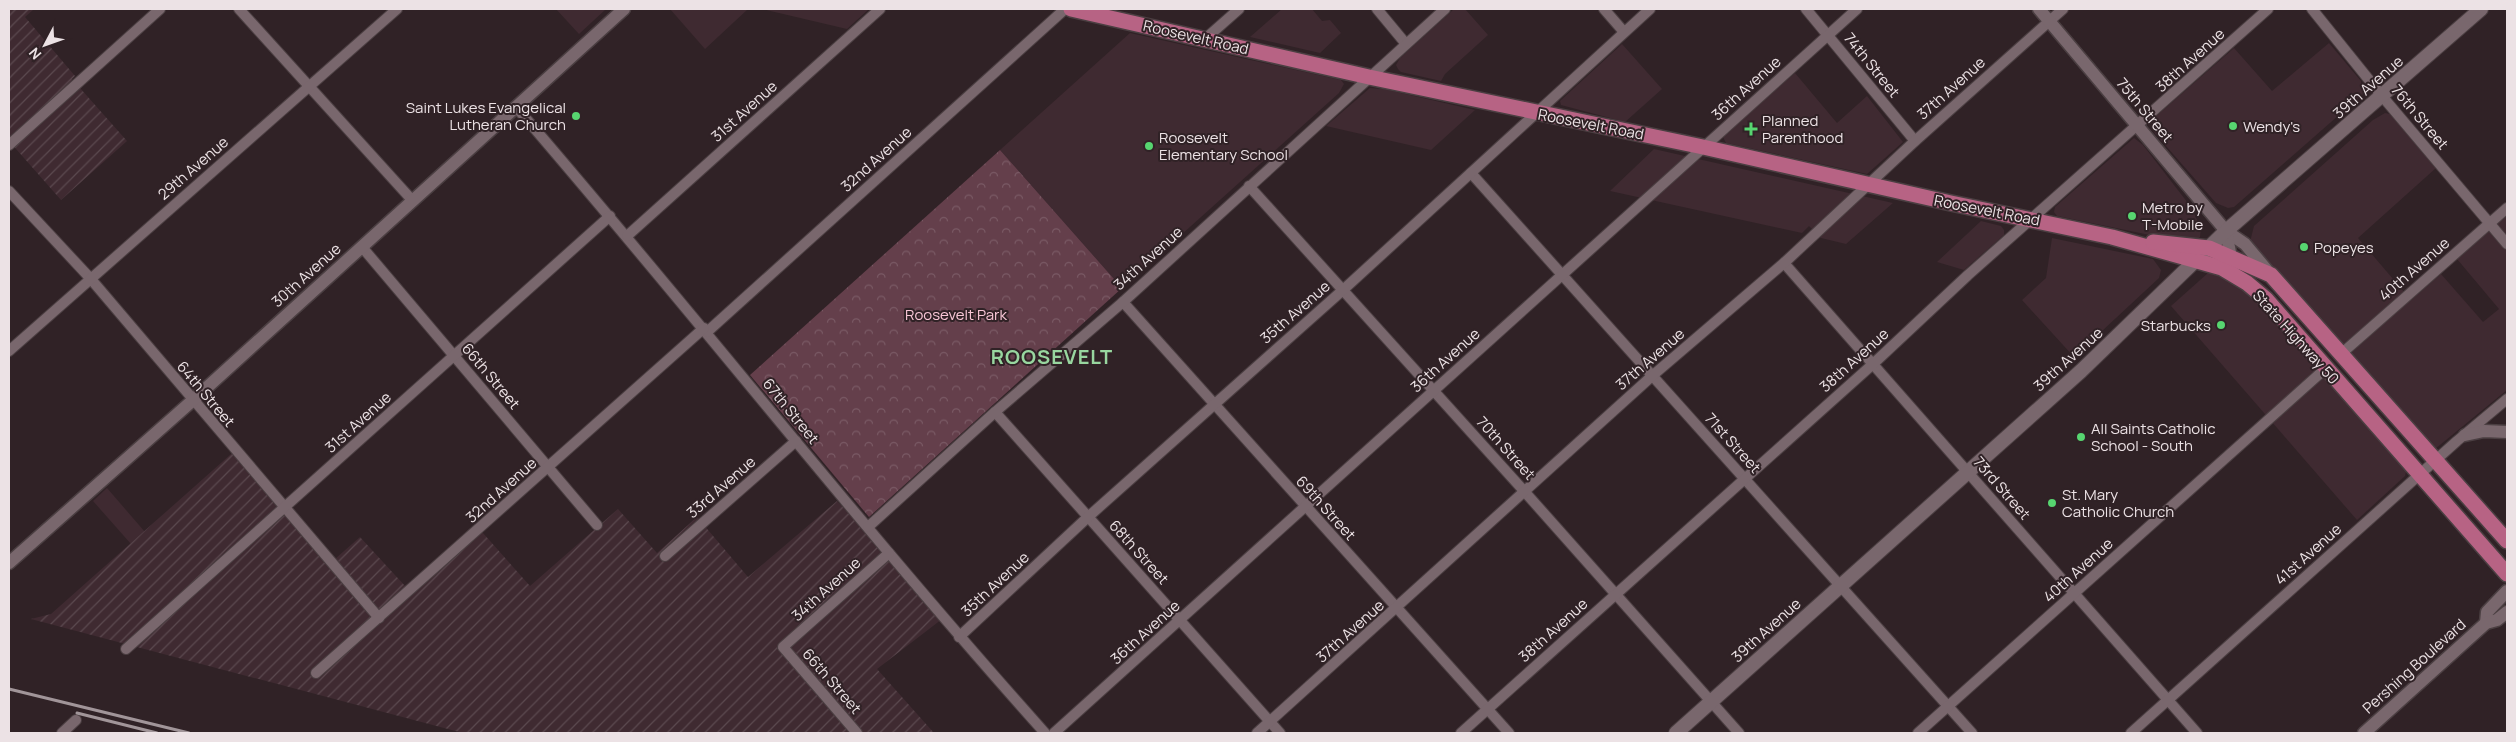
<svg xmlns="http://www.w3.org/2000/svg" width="2516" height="742" font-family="Manrope,sans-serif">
	<defs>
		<pattern id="industrial-furrows" width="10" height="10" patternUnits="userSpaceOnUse" patternTransform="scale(1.25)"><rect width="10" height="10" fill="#3f2a31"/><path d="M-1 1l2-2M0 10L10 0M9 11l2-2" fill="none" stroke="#5b494f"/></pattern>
		<pattern id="forest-crowns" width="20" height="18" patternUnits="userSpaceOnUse" patternTransform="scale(1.25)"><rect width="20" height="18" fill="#643f4b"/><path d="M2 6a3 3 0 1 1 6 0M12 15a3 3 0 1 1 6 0" fill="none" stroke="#7a5a65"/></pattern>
	</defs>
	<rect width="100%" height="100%" fill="#302226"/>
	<g fill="#3f2a31">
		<path d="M556,9H606L579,34Z"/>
		<path d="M670,9H748L705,49Z"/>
		<path d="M762,9H869L847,29Z"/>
		<path d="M1282,9H1312L1322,21L1330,20L1341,33L1320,53L1250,37Z"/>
		<path d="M1454,9H1465L1488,35L1445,74L1441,81L1401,72L1398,69L1396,65L1400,58Z"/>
		<path d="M1130,33L1341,80L1344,84L1339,93L1122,288L1000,150Z"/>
		<path d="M2329,43L2361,81L2363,94L2234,207L2228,208L2216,203L2152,130L2155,117L2234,48L2272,91Z"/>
		<path d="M1622,44L1662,89L1625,122L1561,105L1560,101Z"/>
		<path d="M1795,73L1837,123L1867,96L1903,142L1867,174L1726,143L1723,137L1725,134Z"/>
		<path d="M1370,88L1384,89L1475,110L1431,150L1326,126Z"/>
		<path d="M2385,113L2390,114L2436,168L2358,238L2411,300L2441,274L2483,322L2499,309L2457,259L2507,215V390L2435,449H2432L2250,242L2254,226L2373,120Z"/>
		<path d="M2134,138L2143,145L2191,207L2201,228L2200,237L2197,240L2189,243L2057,216L2054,212L2055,207Z"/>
		<path d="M1654,149L1893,203L1846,244L1821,238L1809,226L1802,233L1610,191Z"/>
		<path d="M1981,221L2001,226L2004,230V235L1964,270L1937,262Z"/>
		<path d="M2052,238L2153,259L2161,270L2159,278L2074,357L2022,300L2046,278Z"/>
		<path d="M2208,273L2223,277L2251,295L2407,468L2405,476L2357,520L2171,306Z"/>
		<path d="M107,488L145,532L131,544L93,501Z"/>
	</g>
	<g fill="url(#industrial-furrows)">
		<path d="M9,9H34L25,17L75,76L72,79L127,141L61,200L9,141Z"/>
		<path d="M239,447L335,559L360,537L406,587L475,524L530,586L618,509L657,553L697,517L748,577L837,501L946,616L877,669L934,733H463L31,619L51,614Z"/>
	</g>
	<path fill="url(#forest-crowns)" d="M1000,150L1122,288L869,517L750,375Z"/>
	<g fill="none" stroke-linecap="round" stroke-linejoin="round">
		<defs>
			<g id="minor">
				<path d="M239,9L412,200"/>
				<path d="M1377,9L1406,44"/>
				<path d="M1604,9L1624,32"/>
				<path d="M1806,9L1915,141"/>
				<path d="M2312,9L2382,96L2507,244"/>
				<path d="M1205,39L1239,9"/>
				<path d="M516,107C695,314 863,530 1045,733"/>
				<path d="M9,145L160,9"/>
				<path d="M1471,173L1972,733"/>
				<path d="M1249,186L1524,491L1739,733"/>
				<path d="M9,191L90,278L379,618"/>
				<path d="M627,236L880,9"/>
				<path d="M362,247L597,525"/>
				<path d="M1784,263L2197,733"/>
				<path d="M1123,302L1509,733"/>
				<path d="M707,332L1065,9"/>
				<path d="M9,351L397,9"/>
				<path d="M2341,354L2507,208"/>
				<path d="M995,412L1280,733"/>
				<path d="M868,527L995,412L1123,302L1445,9"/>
				<path d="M665,556L796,441"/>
				<path d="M959,637L1088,517L1344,289L1650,9"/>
				<path d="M126,649L610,216"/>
				<path d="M316,673L704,328"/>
				<path d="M62,733L76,720"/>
				<path d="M857,733L783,647L889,553"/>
				<path d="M1054,733L1857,9"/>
				<path d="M1257,733L1652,376L1784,263L1915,141L2063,9"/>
				<path d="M1461,733L1873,364L1968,275L2268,9"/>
				<path d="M1918,733L2325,369"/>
				<path d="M2131,733L2457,441L2507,399"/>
			</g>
			<g id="tertiary">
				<path d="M2039,9L2226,231L2245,244L2271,275"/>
				<path d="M2226,231L2231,258L2235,265"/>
				<path d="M2465,435L2484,431L2507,432"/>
				<path d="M9,563L192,401L624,9"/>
				<path d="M2486,623L2487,612L2507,591"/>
				<path d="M2364,733L2486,623L2497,620L2507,612"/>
			</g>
			<path id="secondary" d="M1676,733L2081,371L2226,231L2481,9"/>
			<g id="primary">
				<path d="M1071,9L1369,77L1703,147L1951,203L2112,237L2222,268L2247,283L2266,299L2507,574"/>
				<path d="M2153,242L2209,248L2271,275L2507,541"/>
			</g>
		</defs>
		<use href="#minor" stroke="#4b3f42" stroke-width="12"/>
		<use href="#tertiary" stroke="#4b3f42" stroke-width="15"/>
		<use href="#secondary" stroke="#4b3f42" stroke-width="16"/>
		<use href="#primary" stroke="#4b3f42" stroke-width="18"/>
		<use href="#minor" stroke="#79676d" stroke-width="10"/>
		<use href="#tertiary" stroke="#79676d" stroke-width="12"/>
		<use href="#secondary" stroke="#79676d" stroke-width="14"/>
		<use href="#primary" stroke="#b76384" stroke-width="15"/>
		<g stroke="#a19599" stroke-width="3">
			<path d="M9,689L189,733"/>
			<path d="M77,713L157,733"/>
		</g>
	</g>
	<g fill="#57d570" stroke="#302226" stroke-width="2">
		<circle cx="576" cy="116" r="5"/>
		<circle cx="2233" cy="126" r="5"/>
		<path d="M1748.5 121.5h5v5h5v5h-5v5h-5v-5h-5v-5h5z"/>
		<circle cx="1149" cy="146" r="5"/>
		<circle cx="2132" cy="216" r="5"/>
		<circle cx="2304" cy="247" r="5"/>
		<circle cx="2221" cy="325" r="5"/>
		<circle cx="2081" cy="437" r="5"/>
		<circle cx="2052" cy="503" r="5"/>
	</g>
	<g text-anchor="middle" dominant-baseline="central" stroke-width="4" stroke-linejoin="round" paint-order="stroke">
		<g font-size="15" fill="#ece2e5" stroke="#302226">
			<text transform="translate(1196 37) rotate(13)">Roosevelt Road</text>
			<text transform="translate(2190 60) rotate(-42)">38th Avenue</text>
			<text transform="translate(1872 65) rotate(51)">74th Street</text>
			<text transform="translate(2368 87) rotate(-41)">39th Avenue</text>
			<text transform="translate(1746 88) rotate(-42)">36th Avenue</text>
			<text transform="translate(1951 88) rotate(-42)">37th Avenue</text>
			<text transform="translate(2145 110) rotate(50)">75th Street</text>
			<text transform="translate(744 111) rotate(-42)">31st Avenue</text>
			<text transform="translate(2420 117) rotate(50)">76th Street</text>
			<text transform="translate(1591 124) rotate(11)">Roosevelt Road</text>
			<text transform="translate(876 159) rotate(-42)">32nd Avenue</text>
			<text transform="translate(193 168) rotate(-41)">29th Avenue</text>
			<text transform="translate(1987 210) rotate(11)">Roosevelt Road</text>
			<text transform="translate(1148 258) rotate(-42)">34th Avenue</text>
			<text transform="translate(2414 269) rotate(-41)">40th Avenue</text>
			<text transform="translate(306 275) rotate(-42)">30th Avenue</text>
			<text transform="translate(1295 312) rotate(-41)">35th Avenue</text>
			<text transform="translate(2296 337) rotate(48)">State Highway 50</text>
			<text transform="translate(1650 359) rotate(-41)">37th Avenue</text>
			<text transform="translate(2068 359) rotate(-42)">39th Avenue</text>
			<text transform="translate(1445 360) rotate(-42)">36th Avenue</text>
			<text transform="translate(1854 360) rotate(-42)">38th Avenue</text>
			<text transform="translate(491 376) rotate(50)">66th Street</text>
			<text transform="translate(206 394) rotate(50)">64th Street</text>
			<text transform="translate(791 411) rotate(51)">67th Street</text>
			<text transform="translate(358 422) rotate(-42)">31st Avenue</text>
			<text transform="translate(1733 443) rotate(48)">71st Street</text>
			<text transform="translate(1506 448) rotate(48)">70th Street</text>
			<text transform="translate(721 487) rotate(-41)">33rd Avenue</text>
			<text transform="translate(2002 488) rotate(49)">73rd Street</text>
			<text transform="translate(501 490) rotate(-42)">32nd Avenue</text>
			<text transform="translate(1326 508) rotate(48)">69th Street</text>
			<text transform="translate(1139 552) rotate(48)">68th Street</text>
			<text transform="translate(2308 554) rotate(-42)">41st Avenue</text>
			<text transform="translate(2078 570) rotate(-42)">40th Avenue</text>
			<text transform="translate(995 584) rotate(-43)">35th Avenue</text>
			<text transform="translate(826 589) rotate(-42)">34th Avenue</text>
			<text transform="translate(1553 630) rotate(-42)">38th Avenue</text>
			<text transform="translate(1766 630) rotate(-42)">39th Avenue</text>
			<text transform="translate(1350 631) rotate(-42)">37th Avenue</text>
			<text transform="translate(1145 632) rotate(-42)">36th Avenue</text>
			<text transform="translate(2414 666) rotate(-42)">Pershing Boulevard</text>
			<text transform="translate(832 681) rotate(49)">66th Street</text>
		</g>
		<g font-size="15" fill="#ece2e5" stroke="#302226" text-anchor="start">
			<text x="566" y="107" text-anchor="end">Saint Lukes Evangelical<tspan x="566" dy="17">Lutheran Church</tspan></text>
			<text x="1762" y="120">Planned<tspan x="1762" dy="17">Parenthood</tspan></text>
			<text x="2243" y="126">Wendy's</text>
			<text x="1159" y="137">Roosevelt<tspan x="1159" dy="17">Elementary School</tspan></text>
			<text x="2142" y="207">Metro by<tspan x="2142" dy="17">T-Mobile</tspan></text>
			<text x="2314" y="247">Popeyes</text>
			<text x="2211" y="325" text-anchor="end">Starbucks</text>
			<text x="2091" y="428">All Saints Catholic<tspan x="2091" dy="17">School - South</tspan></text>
			<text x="2062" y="494">St. Mary<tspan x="2062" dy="17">Catholic Church</tspan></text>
		</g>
		<g font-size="15" fill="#f8c6d6" stroke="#302226">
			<text x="956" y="314">Roosevelt Park</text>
		</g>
		<g font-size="20" font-weight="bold" letter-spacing="1" fill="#98d69f" stroke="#302226">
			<text x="1052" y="356">ROOSEVELT</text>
		</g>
	</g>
	<rect width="2516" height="742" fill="none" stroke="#ece2e5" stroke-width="20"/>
	<g transform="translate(45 45) rotate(229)" stroke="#302226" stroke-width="4" paint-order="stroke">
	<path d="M0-4L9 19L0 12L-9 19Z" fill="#ece2e5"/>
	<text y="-8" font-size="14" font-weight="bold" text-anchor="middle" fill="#ece2e5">N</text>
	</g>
</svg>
